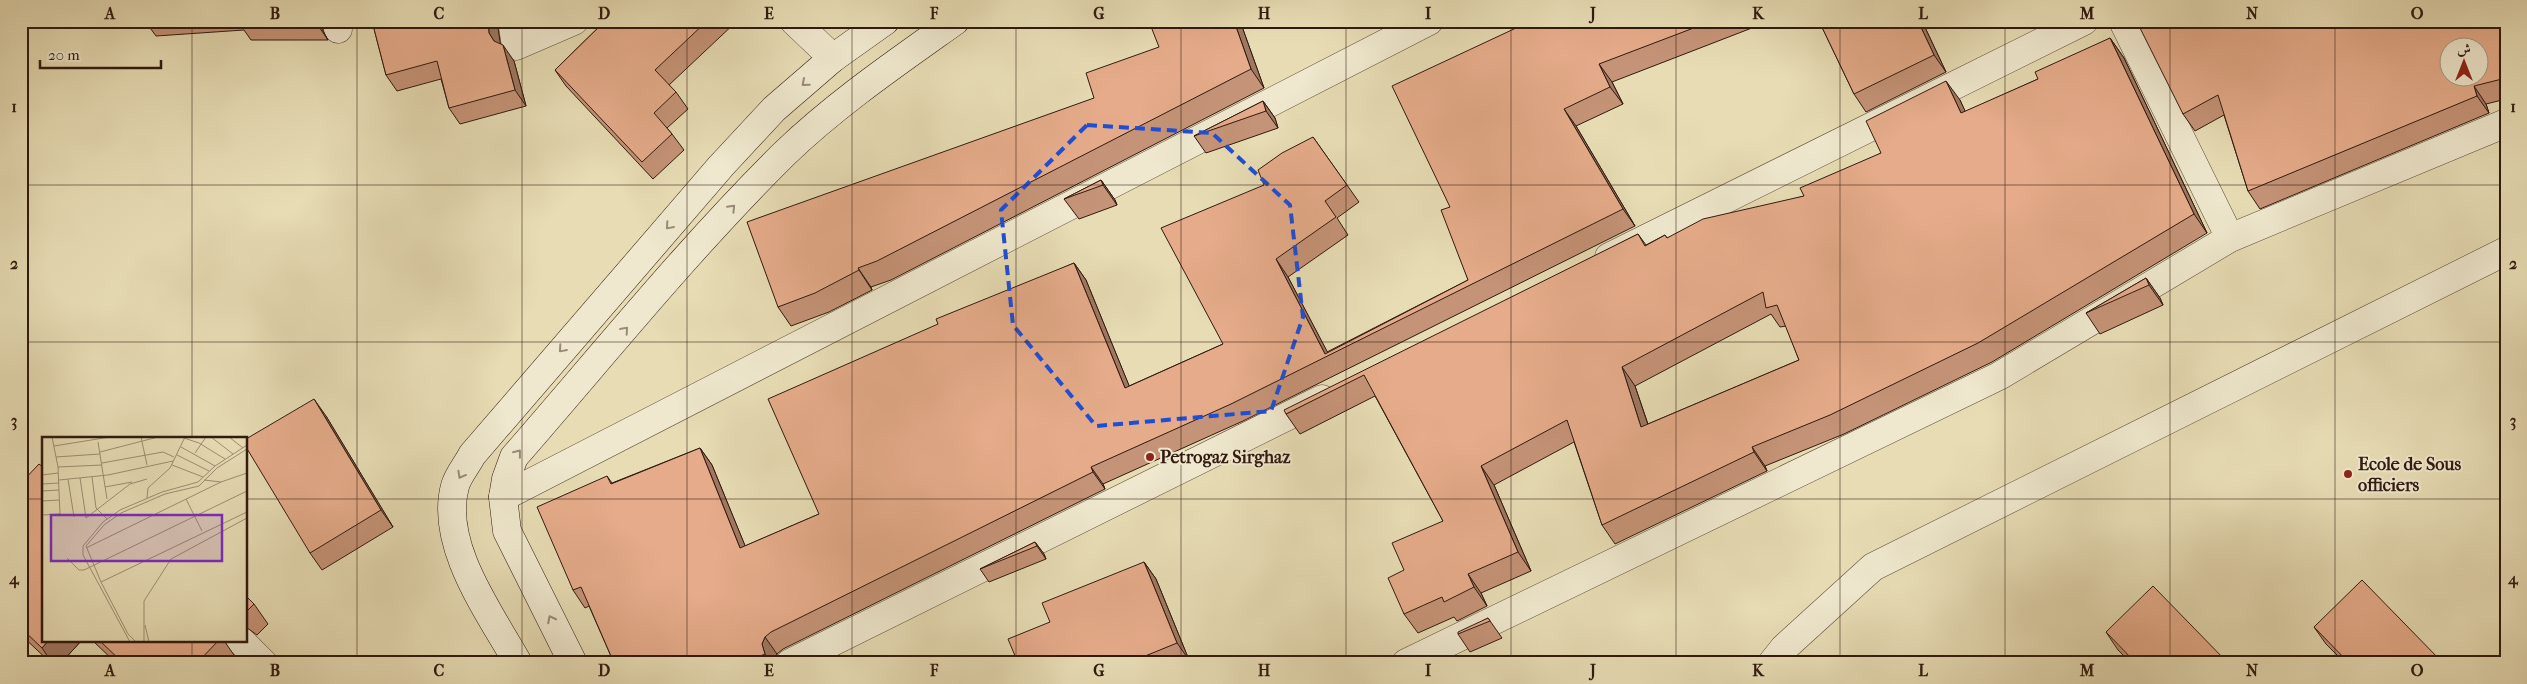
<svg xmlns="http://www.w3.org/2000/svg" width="2527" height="684" font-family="'IM FELL French Canon',Amiri,serif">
	<rect width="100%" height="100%" fill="#e7dcb4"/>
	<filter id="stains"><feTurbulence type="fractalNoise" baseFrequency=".004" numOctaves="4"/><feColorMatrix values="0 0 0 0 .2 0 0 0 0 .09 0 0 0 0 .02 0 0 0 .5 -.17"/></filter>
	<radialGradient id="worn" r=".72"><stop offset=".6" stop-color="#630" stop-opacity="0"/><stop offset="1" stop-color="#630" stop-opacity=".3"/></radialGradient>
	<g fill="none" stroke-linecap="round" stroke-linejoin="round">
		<defs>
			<g id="street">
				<path d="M337,21L338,29"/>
				<path d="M512,21L516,46L574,21"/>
				<path d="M794,21L833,58"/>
				<path d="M2123,21L2230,238"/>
				<path d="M1609,257L2084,21"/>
				<path d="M503,497L1429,21"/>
				<path d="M240,640L263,663"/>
				<path d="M790,663L1322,399"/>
				<path d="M1406,663L1999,376L2230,238L2506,123"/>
				<path d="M1772,663L1784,648L1873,567L2506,251"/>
			</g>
			<g id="secondary">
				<path d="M518,663C490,613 439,545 455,486C458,475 467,465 472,455L721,166L774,109L833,58L885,21"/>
				<path d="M573,663L507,531L503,497L506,479L514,457C603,355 688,249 784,154C836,104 896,63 955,21"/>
			</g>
		</defs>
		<use href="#street" stroke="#5e4a38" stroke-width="29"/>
		<use href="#secondary" stroke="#30190f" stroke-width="29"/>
		<use href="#street" stroke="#efe8ce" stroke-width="28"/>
		<use href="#secondary" stroke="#efe8ce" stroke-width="28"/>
	</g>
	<g fill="#c59377" stroke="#30190f" fill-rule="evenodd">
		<path d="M145,21H322L323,31L328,40H251L244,30L156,36Z"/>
		<path d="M372,21H497L500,44L514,61L526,106L460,124L449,108L441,79L397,91L386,75Z"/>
		<path d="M605,21H737L669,85L676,92L688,109L667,128L672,134L684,150L653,179L566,86L555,70Z"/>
		<path d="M1240,21L1264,88L891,280L871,287L872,290L829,312L791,326L778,307L1094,98Z"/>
		<path d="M1531,21H1770L1612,82L1623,104L1576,126L1635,226L1243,421L1103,484L1105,489L783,649L777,654L774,662L775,663H614L589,606L585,608L573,590L607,476L612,483L700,448L712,465L745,546L819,514L938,324L1074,263L1086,280L1129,386L1223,344L1264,185L1313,137L1359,202L1337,218L1348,235L1288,277L1327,352L1468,280L1450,207Z"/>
		<path d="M1819,21H1922L1946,72L1866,112L1854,94Z"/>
		<path d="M1998,21H2024L2002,28Z"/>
		<path d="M2506,21V99L2486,104L2489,113L2260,209L2248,191L2224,115L2195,131L2183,114L2153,22Z"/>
		<path d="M2110,38L2124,58L2207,233L1992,362L1844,434L1765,466L1767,471L1615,544L1602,525L1574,442L1494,485L1531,571L1481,593L1487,606L1457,621L1454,617L1418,633L1404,614V570L1443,521L1375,396L1300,434L1286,414L1638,234L1646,245L1665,235L1667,238L1804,196L1881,153L1960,100L1965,112L2038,79ZM1771,314L1780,327L1786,326L1799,360L1648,424L1635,386Z"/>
		<path d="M1263,101L1275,118L1278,128L1206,153L1194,136Z"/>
		<path d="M1101,180L1115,200L1117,205L1079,219L1064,199Z"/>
		<path d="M2146,278L2160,298L2163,305L2100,334L2086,313Z"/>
		<path d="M326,416L393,527L322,570L310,553Z"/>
		<path d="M21,483L44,640H82L61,663H51L21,635Z"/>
		<path d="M1035,542L1044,554L1046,559L989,582L980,569Z"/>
		<path d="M1144,562L1156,579L1189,660L1183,663H1018L1050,622Z"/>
		<path d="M246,596L254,604L268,624L257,635L246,627Z"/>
		<path d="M1488,618L1502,638L1470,652L1458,634Z"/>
		<path d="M2314,627L2443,663H2345L2326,644Z"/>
		<path d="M2106,632L2228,663H2131L2118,650Z"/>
		<path d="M92,640H225V642L236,658L231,663H116Z"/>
	</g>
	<g fill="#a07861" stroke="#30190f">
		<path d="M315,21H322L323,31L328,40Z"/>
		<path d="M488,21H497L501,48L494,41L489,33Z"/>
		<path d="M1234,21H1240L1264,88L1251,69Z"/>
		<path d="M1918,21H1922L1946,72L1934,55Z"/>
		<path d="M2110,38L2124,58L2207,233L2194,214Z"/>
		<path d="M503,45L514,61L526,106L515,90Z"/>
		<path d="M1599,64L1612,82L1623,104L1610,87Z"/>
		<path d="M1946,81L1960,100L1975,132L1961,113Z"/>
		<path d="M2474,86L2486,104L2489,113L2477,96Z"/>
		<path d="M1263,101L1275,118L1278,128L1266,111Z"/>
		<path d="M1564,109L1576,126L1635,226L1623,209Z"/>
		<path d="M1101,180L1115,200L1117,205L1103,185Z"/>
		<path d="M1276,259L1288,277L1329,355L1325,354Z"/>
		<path d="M1074,263L1086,280L1137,405L1125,388Z"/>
		<path d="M858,268L871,287L872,290L859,270Z"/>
		<path d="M2146,278L2160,298L2163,305L2149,285Z"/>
		<path d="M1622,367L1635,386L1655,446L1641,427Z"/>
		<path d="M314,399L326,416L393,527L381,510Z"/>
		<path d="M1752,447L1765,466L1767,471L1754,452Z"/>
		<path d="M700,448L712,465L753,565L740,548Z"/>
		<path d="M1481,466L1494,485L1531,571L1518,552Z"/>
		<path d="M1091,467L1103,484L1105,489L1093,472Z"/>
		<path d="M1035,542L1044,554L1046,559L1037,546Z"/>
		<path d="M1144,562L1156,579L1189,660L1177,643Z"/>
		<path d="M1468,574L1481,593L1487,606L1474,587Z"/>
		<path d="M765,637L777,654L774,662L775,663H771L765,654L762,644Z"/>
		<path d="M49,640H82L61,663H52L42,648Z"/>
	</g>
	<g fill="#e5ab8a" stroke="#30190f" fill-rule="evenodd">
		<path d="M240,21H315L317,25L240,24Z"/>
		<path d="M372,21H488L489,33L494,41L503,45L515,90L449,108L437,61L386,75Z"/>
		<path d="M605,21H707L655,70L676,92L654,113L672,134L642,162L555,70Z"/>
		<path d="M1158,21H1234L1251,69L877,261L858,268L859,270L815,293L778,307L747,222L1094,98L1086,73L1159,47L1150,24Z"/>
		<path d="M1531,21H1712L1599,64L1610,87L1564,109L1623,209L1231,404L1091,467L1093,472L771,632L765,637L762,644L765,654L744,663H614L581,587L573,590L537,507L607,476L611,484L700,448L740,548L819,514L768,399L938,324L936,319L1074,263L1125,388L1223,344L1161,228L1264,185L1258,170L1282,153L1313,137L1347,185L1325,201L1336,217L1276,259L1325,354L1468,280L1441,210L1450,207L1392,86Z"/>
		<path d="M1819,21H1918L1934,55L1854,94Z"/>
		<path d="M2153,21H2506V78L2474,86L2477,96L2248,191L2218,95L2183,114L2140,28L2153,22ZM2450,48H2480V78H2450Z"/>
		<path d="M2110,38L2194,214L1978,343L1830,415L1752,447L1754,452L1602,525L1567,420L1481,466L1518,552L1468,574L1474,587L1444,602L1442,597L1404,614L1388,578L1404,570L1392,543L1443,521L1364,375L1286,414L1284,410L1638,234L1645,246L1665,235L1667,238L1703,219L1804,196L1800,188L1881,153L1866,121L1946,81L1961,113L2038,79L2035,72ZM1763,292L1766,308L1777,305L1799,360L1641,427L1622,367Z"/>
		<path d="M1263,101L1266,111L1194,136Z"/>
		<path d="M1101,180L1103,185L1064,199Z"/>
		<path d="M2146,278L2149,285L2086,313Z"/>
		<path d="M314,399L381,510L310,553L246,447V439Z"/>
		<path d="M39,464L44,468V640H49L42,648L21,628V483Z"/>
		<path d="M1035,542L1037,546L980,569Z"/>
		<path d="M1144,562L1177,643L1128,663H1018L1008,639L1050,622L1042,603Z"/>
		<path d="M2362,580L2443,663H2349L2314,627Z"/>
		<path d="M2153,586L2228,663H2136L2106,632Z"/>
		<path d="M246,596L254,604L246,612Z"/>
		<path d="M1488,618L1490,621L1458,634V632Z"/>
		<path d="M99,640H219L197,663H123Z"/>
	</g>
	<defs><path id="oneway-chevron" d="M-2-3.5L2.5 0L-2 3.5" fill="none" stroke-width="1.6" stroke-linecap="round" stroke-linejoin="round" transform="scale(1.25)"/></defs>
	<g stroke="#998b78">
		<use href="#oneway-chevron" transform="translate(805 83) rotate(139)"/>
		<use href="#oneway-chevron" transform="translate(732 208) rotate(-46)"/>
		<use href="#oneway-chevron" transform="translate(669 226) rotate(131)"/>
		<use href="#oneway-chevron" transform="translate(625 330) rotate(-49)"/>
		<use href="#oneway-chevron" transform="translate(562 349) rotate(131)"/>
		<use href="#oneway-chevron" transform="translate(518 453) rotate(-52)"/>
		<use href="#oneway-chevron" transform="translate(461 475) rotate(119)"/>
		<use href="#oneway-chevron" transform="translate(551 619) rotate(-117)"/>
	</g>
	<path fill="none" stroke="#1d4ed8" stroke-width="4" stroke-dasharray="10 6" stroke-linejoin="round" d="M1087,125L1212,133L1290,205L1303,317L1271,411L1096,426L1013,325L1001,210Z"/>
	<path fill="none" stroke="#30190f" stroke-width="1" stroke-opacity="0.55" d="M192,21V438M357,21V663M522,21V663M687,21V663M852,21V663M1016,21V663M1181,21V663M1346,21V663M1511,21V663M1676,21V663M1840,21V663M2005,21V663M2170,21V663M2335,21V663M21,185H2506M21,342H2506M21,499H44M246,499H2506M192,640V663"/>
	<g fill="#8f2418" stroke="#efe8ce" stroke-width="2">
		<circle cx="1150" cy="457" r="5"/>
		<circle cx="2348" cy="474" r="5"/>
	</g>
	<g text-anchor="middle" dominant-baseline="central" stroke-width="4" stroke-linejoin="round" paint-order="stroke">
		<g font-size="18" font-weight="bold" fill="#30190f" stroke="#efe8ce" text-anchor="start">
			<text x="1160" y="457">Petrogaz Sirghaz</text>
			<text x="2358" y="464">Ecole de Sous<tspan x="2358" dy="21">officiers</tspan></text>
		</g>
	</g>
	<g transform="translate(42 437)">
		<rect width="205" height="205" fill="#e7dcb4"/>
		<path fill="none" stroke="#9e8e72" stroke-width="1" d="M99,0L105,28M169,0L191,17M187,0L201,11M142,1L157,6L183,22M56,5L65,62M12,9L68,0M139,10L173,29M58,15L116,0M153,16L164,0M135,18L167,34M14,20L58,17M60,26L121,15L132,20M130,28L161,40M16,30L60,28M0,38L16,36M50,40L54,71L65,82M38,41L44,81L88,47L105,42M26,42L32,80M17,43L66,38L131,24M162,43L179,45L205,36M0,47L17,46M63,50L90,45M0,54L17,53M105,61L106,51L128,31L143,0M144,62L160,94M0,64L17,63M0,78L18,77L16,30L10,0M44,111L179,45M25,121L37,133H42L205,54M59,145L205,75M103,188L107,205M88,205L41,118V109L61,85L78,73L120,55L156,45L173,29L205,8M94,205L86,197L59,145L44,109L62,88L79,76L123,57L157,49L175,31L205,12M102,205V164L129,122L205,81"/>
		<path fill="#7b2cbf" fill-opacity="0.15" stroke="#7b2cbf" stroke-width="2.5" d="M9,78H180V124H9Z"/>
		<rect width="205" height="205" fill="none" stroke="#30190f" stroke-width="2.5"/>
	</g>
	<rect width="2527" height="684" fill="none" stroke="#e7dcb4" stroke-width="55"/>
	<g transform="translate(2464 62)"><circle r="24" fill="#efe8ce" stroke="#a39582"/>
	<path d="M0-4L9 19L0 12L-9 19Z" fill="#8f2418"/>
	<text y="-8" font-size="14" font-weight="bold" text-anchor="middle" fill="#30190f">ش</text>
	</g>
	<path d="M40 60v8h121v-8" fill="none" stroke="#30190f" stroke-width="2.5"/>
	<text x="48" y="60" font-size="15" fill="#30190f" stroke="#efe8ce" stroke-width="4" paint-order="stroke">20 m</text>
	<rect x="28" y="28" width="2472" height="628" fill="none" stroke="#30190f" stroke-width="2"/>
	<g font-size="16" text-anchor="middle" font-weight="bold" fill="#30190f">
		<text x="110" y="19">A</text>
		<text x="275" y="19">B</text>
		<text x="439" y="19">C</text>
		<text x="604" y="19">D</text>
		<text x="769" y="19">E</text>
		<text x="934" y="19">F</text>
		<text x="1099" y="19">G</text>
		<text x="1264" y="19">H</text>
		<text x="1428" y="19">I</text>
		<text x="1593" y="19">J</text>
		<text x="1758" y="19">K</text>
		<text x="1923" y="19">L</text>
		<text x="2087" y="19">M</text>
		<text x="2252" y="19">N</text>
		<text x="2417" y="19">O</text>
		<text x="14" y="112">1</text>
		<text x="2513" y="112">1</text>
		<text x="14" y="269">2</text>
		<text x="2513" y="269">2</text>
		<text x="14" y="426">3</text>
		<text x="2513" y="426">3</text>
		<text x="14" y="584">4</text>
		<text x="2513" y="584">4</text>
		<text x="110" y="676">A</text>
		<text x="275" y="676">B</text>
		<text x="439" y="676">C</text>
		<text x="604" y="676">D</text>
		<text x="769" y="676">E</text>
		<text x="934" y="676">F</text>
		<text x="1099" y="676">G</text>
		<text x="1264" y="676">H</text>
		<text x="1428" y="676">I</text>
		<text x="1593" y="676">J</text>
		<text x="1758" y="676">K</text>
		<text x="1923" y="676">L</text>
		<text x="2087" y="676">M</text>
		<text x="2252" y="676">N</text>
		<text x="2417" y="676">O</text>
	</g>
	<rect width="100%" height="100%" filter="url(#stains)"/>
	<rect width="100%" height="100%" fill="url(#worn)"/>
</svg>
